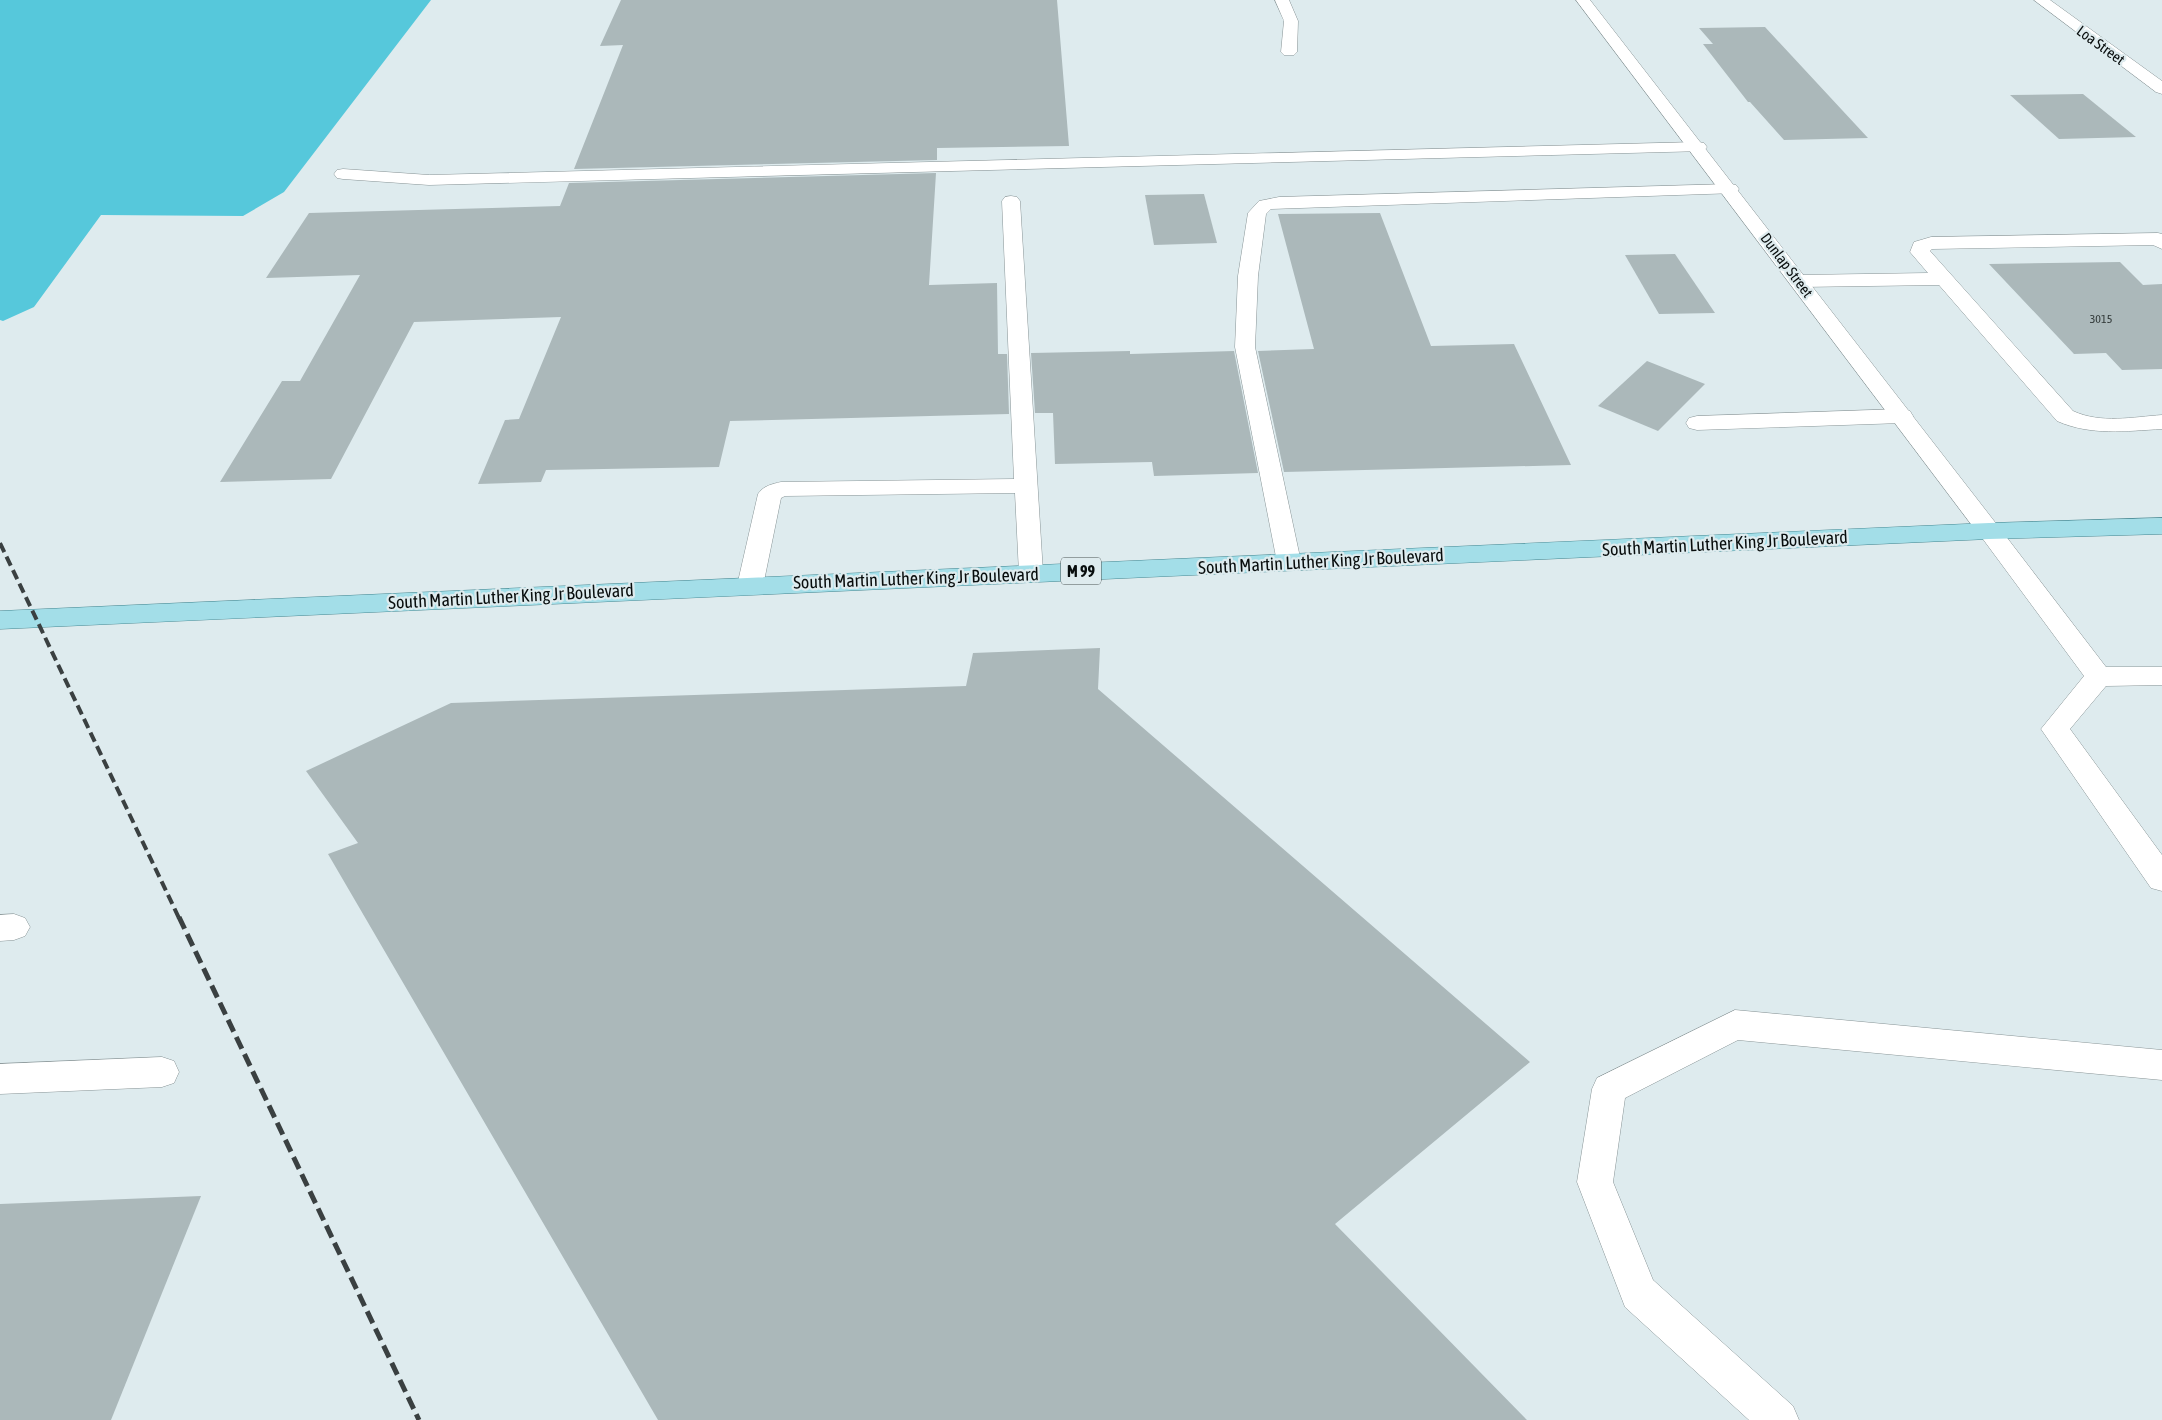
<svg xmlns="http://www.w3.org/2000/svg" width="2162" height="1420" font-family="'Asap Condensed',sans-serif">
	<rect width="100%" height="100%" fill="#deebee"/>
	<path fill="#56c8db" d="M0,0H431L284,192L243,216L101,215L34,307L3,321L0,320Z"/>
	<g fill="#abb8ba">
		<path d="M621,0H1057L1069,146L937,148V160L574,169L623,45L600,46Z"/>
		<path d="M1765,27L1868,138L1784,140L1750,102H1748L1703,44H1713L1699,28Z"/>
		<path d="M2083,94L2136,137L2059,139L2010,95Z"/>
		<path d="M936,173L929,285L997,283L998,354H1007L1009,414L730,421L719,467L546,470L541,482L478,484L505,420L519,419L561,317L414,322L331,479L220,482L282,381H300L360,275L266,278L309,213L560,206L569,183Z"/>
		<path d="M1204,194L1217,243L1154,245L1145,195Z"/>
		<path d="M1380,213L1431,346L1514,344L1571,465L1284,472L1258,351L1314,349L1278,214Z"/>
		<path d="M1675,254L1715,313L1659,314L1625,255Z"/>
		<path d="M2120,262L2143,285L2162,284V369L2122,370L2106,353L2074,354L1989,264Z"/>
		<path d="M1130,351V354L1234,351L1258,473L1154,476L1152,462L1055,464L1053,413H1035L1031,353Z"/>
		<path d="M1647,361L1705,384L1658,431L1598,406Z"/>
		<path d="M1100,648L1098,689L1530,1062L1335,1224L1527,1420H658L328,854L358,843L306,771L451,703L966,686L973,653Z"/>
		<path d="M201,1196L111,1420H0V1204Z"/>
	</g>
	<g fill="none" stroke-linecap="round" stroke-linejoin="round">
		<defs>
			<g id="service">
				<path d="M1275,0H1289L1298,21L1297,52L1294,55H1284L1281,52L1284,21Z"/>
				<path d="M1698,142L1704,143L1707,147L1704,151L429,185L343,179L337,178L334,174L337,170L343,169L429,175Z"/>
				<path d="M1730,184L1736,185L1739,189L1736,193L1271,209L1266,214L1258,276L1255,347L1301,562L1298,568L1289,570L1280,568L1277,562L1235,347L1238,276L1248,213L1259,201L1279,197Z"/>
				<path d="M1011,196L1017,197L1020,201L1043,573L1040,579L1031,581L1022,579L1019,573L1015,493L785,496L781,498L763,586L759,592L750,594L741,592L737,586L758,494C763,486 772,484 781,482L1014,479L1002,201L1005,197Z"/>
				<path d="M2158,233L2162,234V249L2153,245L1932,249L1930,251L2073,411C2101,424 2133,417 2162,415V429C2126,431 2091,436 2057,421L1939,285L1800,287L1793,285L1790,281L1793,277L1800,275L1928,273L1910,252L1914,242L1931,237Z"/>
				<path d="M1902,409L1910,411L1913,416L1910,421L1902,423L1697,430L1689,428L1686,423L1689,418L1697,416Z"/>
				<path d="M1989,523L1998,526L2106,667H2162V685L2106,686L2070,729L2162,855V891L2151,888L2041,729L2084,676L1977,531L1980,526Z"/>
				<path d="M14,914L25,918L30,927L25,936L14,940L0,941V915Z"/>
				<path d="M1735,1010L2162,1050V1080L1738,1040L1625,1098L1613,1182L1653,1280L1793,1406L1799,1420H1749L1625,1307L1577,1182L1592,1089L1597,1078Z"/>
				<path d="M162,1057L174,1061L179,1072L174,1083L162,1087L0,1094V1064Z"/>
			</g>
			<g id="minor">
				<path d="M1576,0H1590L1998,526L2001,531L1998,536L1989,539L1980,536Z"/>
				<path d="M2034,0H2050L2162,81V94L2156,92Z"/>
			</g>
			<path id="primary" d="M2162,518V534L1989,539L0,629V611L1989,523Z"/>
		</defs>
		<use href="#service" stroke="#889496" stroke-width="1"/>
		<use href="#minor" stroke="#889496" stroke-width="1"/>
		<use href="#primary" stroke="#458791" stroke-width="1"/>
		<use href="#service" fill="#fff" fill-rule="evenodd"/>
		<use href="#minor" fill="#fff" fill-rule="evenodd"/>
		<use href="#primary" fill="#a3dee8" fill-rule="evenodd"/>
		<path stroke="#3a4041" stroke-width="4" stroke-dasharray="10 5" stroke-linecap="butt" d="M0,543L179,918"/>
		<path stroke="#3a4041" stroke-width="5" stroke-dasharray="13 6" stroke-linecap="butt" d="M179,917L419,1420"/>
	</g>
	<g text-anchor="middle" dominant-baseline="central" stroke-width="4.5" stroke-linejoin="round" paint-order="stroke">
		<g font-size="12" fill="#313838">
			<text x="2101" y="319">3015</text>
		</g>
		<g font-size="15" fill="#080d0d" stroke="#deebee">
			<text transform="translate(2101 45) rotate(36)">Loa Street</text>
			<text transform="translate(1787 265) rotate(53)">Dunlap Street</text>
		</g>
		<rect fill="#deebee" stroke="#485050" stroke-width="1" x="1061" y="557.5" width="40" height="27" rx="4"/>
		<g font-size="16" font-weight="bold" fill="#080d0d">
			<text x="1081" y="571">M 99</text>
		</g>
		<g font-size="18" fill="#080d0d" stroke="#deebee">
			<text transform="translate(1725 543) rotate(-3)">South Martin Luther King Jr Boulevard</text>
			<text transform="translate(1321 561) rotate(-3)">South Martin Luther King Jr Boulevard</text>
			<text transform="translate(916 578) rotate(-2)">South Martin Luther King Jr Boulevard</text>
			<text transform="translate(511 596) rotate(-3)">South Martin Luther King Jr Boulevard</text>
		</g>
	</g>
</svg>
